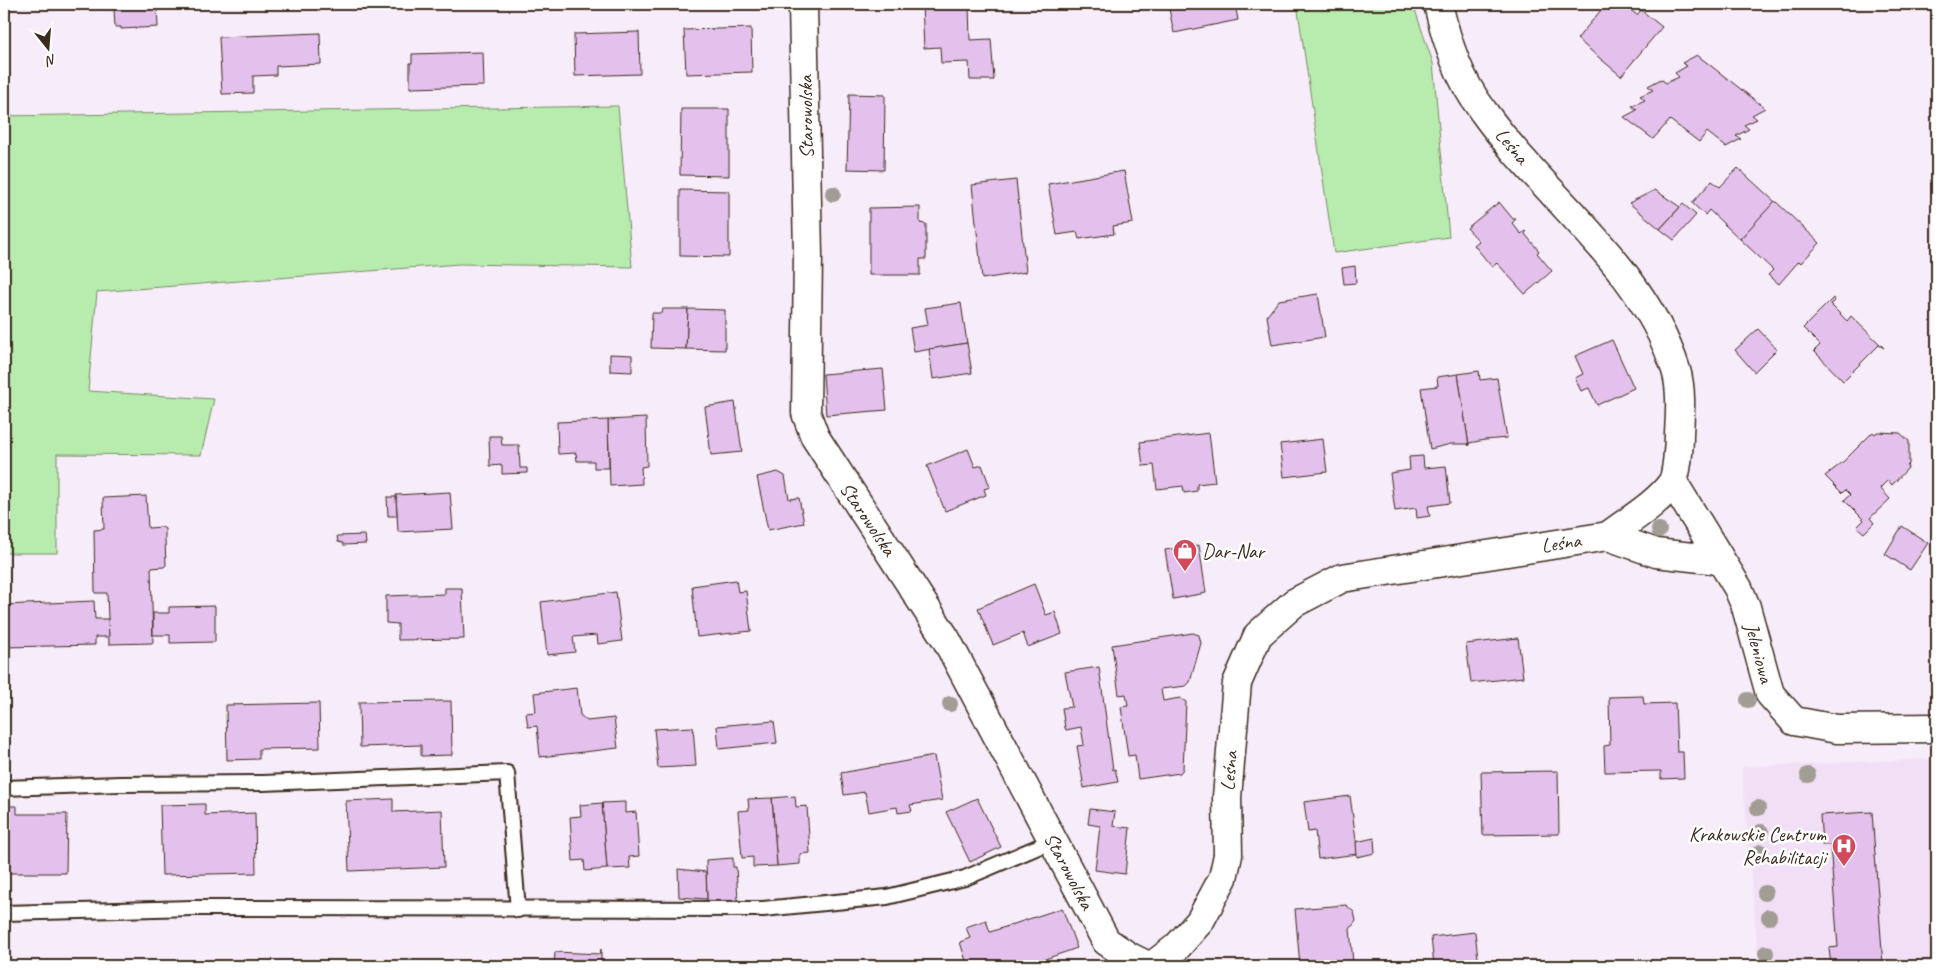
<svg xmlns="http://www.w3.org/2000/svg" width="1941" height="970" font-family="Caveat,sans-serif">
	<rect width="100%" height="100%" fill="#f7ecf9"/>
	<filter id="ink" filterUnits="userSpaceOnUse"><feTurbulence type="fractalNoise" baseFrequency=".02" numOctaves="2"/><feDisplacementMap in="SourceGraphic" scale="10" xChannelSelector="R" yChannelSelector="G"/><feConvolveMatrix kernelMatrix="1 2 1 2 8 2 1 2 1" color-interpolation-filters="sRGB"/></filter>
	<g filter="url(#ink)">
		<path fill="#f1dff5" d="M1937,759V966H1759L1742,767Z"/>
		<g fill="#b7ecae" stroke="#798b66">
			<path d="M1297,4H1413L1433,63L1449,237L1334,253Z"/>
			<path d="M618,106L632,267L459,264L97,292L88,391L214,399L201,455L57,454V553H4V116Z"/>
		</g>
		<g fill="#e4c1ec" stroke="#3b2a1e">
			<path d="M106,4H157L158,27L121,29V27H115L114,9H106Z"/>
			<path d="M922,4H969L970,40L991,39L994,80H970L969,62L941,63L940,47L924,48Z"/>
			<path d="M1168,4H1235L1238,20L1174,33Z"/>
			<path d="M1606,4H1623L1637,15L1641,10L1662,27L1621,76L1577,39Z"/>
			<path d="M751,28L752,72L686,74L684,30Z"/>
			<path d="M639,32L640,74L575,76L574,34Z"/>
			<path d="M320,33L321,64L276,66V75L253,76V93L222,94L219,37Z"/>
			<path d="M483,52L484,86L410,88V63H412V54Z"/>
			<path d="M1697,55L1765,108L1752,115L1757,119L1744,125L1749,129L1736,136L1741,139L1726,147L1707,132L1699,142L1670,120L1653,139L1624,117L1637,110L1632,106L1645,100L1640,96L1653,90L1648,86L1661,79L1666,83L1679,77L1675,73L1687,66L1682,63Z"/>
			<path d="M849,94L885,95L884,170L847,169Z"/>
			<path d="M681,109H729V176L680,175Z"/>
			<path d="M1738,168L1775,202L1740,239L1709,210L1705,215L1692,203L1712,181L1720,187Z"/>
			<path d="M1124,171L1133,223L1113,226L1114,234L1079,239L1077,232L1057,235L1048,184Z"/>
			<path d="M1016,180L1026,272L982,279L972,185Z"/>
			<path d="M680,190L729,191V257L680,256Z"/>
			<path d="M1655,190L1680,207L1660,229L1629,203Z"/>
			<path d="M1775,201L1820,243L1801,263L1799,261L1779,284L1768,275L1773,270L1740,239Z"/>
			<path d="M1499,202L1513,219H1516L1512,223L1521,234L1525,231L1526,232L1525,234L1539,251L1537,253L1552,271L1525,294L1497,263L1492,267L1474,245L1479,241L1467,228Z"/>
			<path d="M1683,204L1696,215L1674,240L1660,229Z"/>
			<path d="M920,207V223L926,224V259H920V275H869V208Z"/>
			<path d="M1355,266L1356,283L1344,284L1342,268Z"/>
			<path d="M1318,294L1325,337L1272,345L1267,316L1279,300Z"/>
			<path d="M1833,298L1835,301L1830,304L1847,321L1851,316L1884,348L1879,345L1843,381L1814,351L1820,345L1803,328Z"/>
			<path d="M961,303L967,343L914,352L910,328L928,325L925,308Z"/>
			<path d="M663,309H688L686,349L651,348L652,313H662Z"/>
			<path d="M688,309L725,310V350L686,349Z"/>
			<path d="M1758,329L1777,349L1754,372L1735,350Z"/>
			<path d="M1612,340L1634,388L1597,405L1589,388L1581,391L1575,378L1583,374L1575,356Z"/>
			<path d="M967,343L972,373L933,379L929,349Z"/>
			<path d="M610,354L632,355V372L610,371Z"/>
			<path d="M883,369L887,410L826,415L823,374Z"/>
			<path d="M1479,371L1480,380L1497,378L1507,438L1485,440L1469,443V446L1458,374Z"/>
			<path d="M1458,374L1469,446L1468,444H1451L1430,449L1421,388L1438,386L1437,377Z"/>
			<path d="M735,402L742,452L711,455L705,407Z"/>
			<path d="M646,418L647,466L641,467L642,484L610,486L608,420Z"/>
			<path d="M608,420L609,468H594V461H577L576,453L558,454L557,422Z"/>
			<path d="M1873,432L1875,434L1877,432L1900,433L1909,441V464L1907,466L1908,468L1892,485L1888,480L1880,488L1890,499L1870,518L1874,523L1864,533L1857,527L1864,520L1844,500L1850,495L1845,490L1842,493L1825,476L1843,462Z"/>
			<path d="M1209,433L1215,482L1197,484V491L1184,493L1183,486L1157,489L1154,465L1143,466L1140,442Z"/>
			<path d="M489,436H501L502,445H519L520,468H527V473L502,474V465L490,466Z"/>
			<path d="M1323,439L1327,472L1284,477L1280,444Z"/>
			<path d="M968,449L975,467L982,465L990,487L984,489L986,495L945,511L927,466Z"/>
			<path d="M1423,456L1424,468L1446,466L1450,503L1428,506L1430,516L1417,518L1416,508L1395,511L1390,473L1410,470L1409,457Z"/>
			<path d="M778,472L785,476L789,499L799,498L804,523L768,530L757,477Z"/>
			<path d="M450,492L453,529L398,532L396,495Z"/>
			<path d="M146,496L148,528L162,527L165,529V539L166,565L164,567L151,568L153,643L109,644L107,593H95L94,530L104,529L103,498Z"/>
			<path d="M387,497H396L397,516H388Z"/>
			<path d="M1902,526L1928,543L1910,570L1885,554Z"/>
			<path d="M365,535L366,544L343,545V543L338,542L337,536Z"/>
			<path d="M1199,545L1206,593L1173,599L1165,550Z"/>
			<path d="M736,580L738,592L746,591L751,631L697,637L692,586Z"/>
			<path d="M1034,584L1046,615L1055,612L1062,634L1028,647L1023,633L993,645L978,608Z"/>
			<path d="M445,588H462L464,639L398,640V624L386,623V596L445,594Z"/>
			<path d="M616,592L622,641L598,644L597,635L573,637L575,652L547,655L541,602Z"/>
			<path d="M94,601L95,619H108L109,637H95V645L4,647V605Z"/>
			<path d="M215,606V642L170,643V635H153V613H169V607Z"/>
			<path d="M1193,633L1199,635L1201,643L1190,682L1186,686L1161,689L1163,701L1180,698L1186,702L1183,769L1180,773L1138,779L1135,755L1128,756L1121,707L1128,706L1126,694L1119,695L1112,645Z"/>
			<path d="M1518,638L1523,677L1471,683L1466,644Z"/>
			<path d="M1099,667L1113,770L1115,769L1118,782L1084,788L1077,746L1084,745L1081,727L1066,730L1065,728L1062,708L1072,707L1065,672Z"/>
			<path d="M577,688L580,715L587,721L614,718L618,748L540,757L537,726L528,727L526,713L536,712L534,693Z"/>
			<path d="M1643,696L1644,704L1675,703L1677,752H1683L1684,778L1661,779V771L1605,772L1604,746L1610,745L1609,697Z"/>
			<path d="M451,701L452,755L421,756V745L360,747L359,702Z"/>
			<path d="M319,703L320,748L259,749V759L227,760L226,705Z"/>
			<path d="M774,721L777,743L719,749L717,726Z"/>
			<path d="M693,727L696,766L658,768L654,729Z"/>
			<path d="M934,756L942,800L910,805L912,811L898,813L897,807L869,812L865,792L844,795L841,773Z"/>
			<path d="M1558,771L1559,834L1483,835L1481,772Z"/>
			<path d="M795,796L796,807L807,806L810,853L800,854V864L777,866L772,798Z"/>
			<path d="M1350,796L1358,854L1318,859L1315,831L1308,832L1304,802Z"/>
			<path d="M772,798L777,866L753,867V857L742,858L738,811L749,810L748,799Z"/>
			<path d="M977,798L1001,847L970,862L946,812Z"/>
			<path d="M393,799V812L442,810L444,867L349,871L346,801Z"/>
			<path d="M625,802V813L636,812L639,856L629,857L630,868L607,869L602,803Z"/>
			<path d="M602,803L607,869L585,871L584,860L573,861L570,817L581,816L580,805Z"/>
			<path d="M205,804V815L255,813L256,873L162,875L160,805Z"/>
			<path d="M4,806H17V814H67L66,873H4Z"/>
			<path d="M1090,809L1115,812L1113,826L1130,828L1125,874L1095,870L1100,826L1088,824Z"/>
			<path d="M1872,812L1883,966H1831L1829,948L1838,947L1830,845H1822L1820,815Z"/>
			<path d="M1374,838L1375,853L1357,857L1356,842Z"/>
			<path d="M733,858V867H736L738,900L707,902L706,860Z"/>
			<path d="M678,869L706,872L707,899L679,897Z"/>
			<path d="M1346,905L1354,912L1356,921L1350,929L1353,963L1337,966H1300L1295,909Z"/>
			<path d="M1062,908L1077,948L1025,966H961L959,962L966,961L960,942L970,938L966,927L986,920L990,932Z"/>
			<path d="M1475,932L1479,966L1502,964L1503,966H1434L1431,937Z"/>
			<path d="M601,949V966H554L555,952L600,954Z"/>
			<path d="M918,962L919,966H897V965Z"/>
		</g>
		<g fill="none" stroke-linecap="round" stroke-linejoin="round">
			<defs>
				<g id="lane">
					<path d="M4,788L120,784L263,783L507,773L518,910"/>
					<path d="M4,913L193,908L763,909L887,897L965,878L1052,841"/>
				</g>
				<g id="street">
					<path d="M803,4L808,256L806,413L815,437L946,639L1106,941L1128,956L1148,966"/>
					<path d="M1673,482L1738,588L1746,607L1770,694L1794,721L1837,729L1937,728"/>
					<path d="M1608,536L1656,553L1719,560"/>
					<path d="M1152,966L1177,947L1200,921L1223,878L1228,855L1227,797L1237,683L1258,635L1294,603L1342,578L1608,536C1628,521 1658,503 1672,483C1677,475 1679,445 1679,434C1680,415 1682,390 1676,370C1642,264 1545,198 1483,111C1459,79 1447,43 1438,4"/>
				</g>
			</defs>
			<use href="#lane" stroke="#3b2a1e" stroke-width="18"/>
			<use href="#street" stroke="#3b2a1e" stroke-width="31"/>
			<use href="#lane" stroke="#fff" stroke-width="14"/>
			<use href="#street" stroke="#fff" stroke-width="28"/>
		</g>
		<g fill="#a19c94">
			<circle cx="833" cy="194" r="8"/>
			<circle cx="1659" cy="530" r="8"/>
			<circle cx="1748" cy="700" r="8"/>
			<circle cx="950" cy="704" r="8"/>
			<circle cx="1808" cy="775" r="8"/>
			<circle cx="1758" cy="808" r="8"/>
			<circle cx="1761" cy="832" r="8"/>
			<circle cx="1761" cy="852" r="8"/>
			<circle cx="1765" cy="893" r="8"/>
			<circle cx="1769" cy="917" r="8"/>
			<circle cx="1766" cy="953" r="8"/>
		</g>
	</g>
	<defs>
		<symbol id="shop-pin" viewBox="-11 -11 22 30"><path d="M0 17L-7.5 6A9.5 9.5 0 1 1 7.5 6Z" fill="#d1495b" stroke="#fff"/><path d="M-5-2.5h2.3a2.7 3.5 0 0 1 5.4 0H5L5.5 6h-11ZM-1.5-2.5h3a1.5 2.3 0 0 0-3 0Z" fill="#fff"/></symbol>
		<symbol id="hospital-pin" viewBox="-11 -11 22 30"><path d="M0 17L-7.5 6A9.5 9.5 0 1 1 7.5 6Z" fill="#d1495b" stroke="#fff"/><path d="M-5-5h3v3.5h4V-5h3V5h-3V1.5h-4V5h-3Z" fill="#fff"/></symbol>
	</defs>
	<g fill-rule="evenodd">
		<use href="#shop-pin" x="1171" y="537" width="28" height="38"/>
		<use href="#hospital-pin" x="1830" y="832" width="28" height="38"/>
	</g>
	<g text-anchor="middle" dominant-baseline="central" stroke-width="5" stroke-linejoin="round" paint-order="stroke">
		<g font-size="20" fill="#3b2a1e" stroke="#fff">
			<text transform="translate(806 117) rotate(-91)">Starowolska</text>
			<text transform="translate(1512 146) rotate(50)">Leśna</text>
			<text transform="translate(868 519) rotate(56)">Starowolska</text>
			<text transform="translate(1561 543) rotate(-9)">Leśna</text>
			<text transform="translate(1759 653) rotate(75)">Jeleniowa</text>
			<text transform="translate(1229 771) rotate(-85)">Leśna</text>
			<text transform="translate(1069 871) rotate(62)">Starowolska</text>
		</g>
		<g font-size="20" fill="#3b2a1e" stroke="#fff" text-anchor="start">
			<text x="1202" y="551">Dar-Nar</text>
			<text x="1826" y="834" text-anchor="end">Krakowskie Centrum<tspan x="1826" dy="23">Rehabilitacji</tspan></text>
		</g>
	</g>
	<rect width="1941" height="970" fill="none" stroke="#fff" stroke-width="20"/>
	<rect x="10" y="10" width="1921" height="950" fill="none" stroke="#3b2a1e" stroke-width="2" filter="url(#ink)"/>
	<g transform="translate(48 48) rotate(163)" stroke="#ffffff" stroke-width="4" paint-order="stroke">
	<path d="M0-4L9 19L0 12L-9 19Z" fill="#3b2a1e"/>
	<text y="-8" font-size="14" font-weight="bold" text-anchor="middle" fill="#3b2a1e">N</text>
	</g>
</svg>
